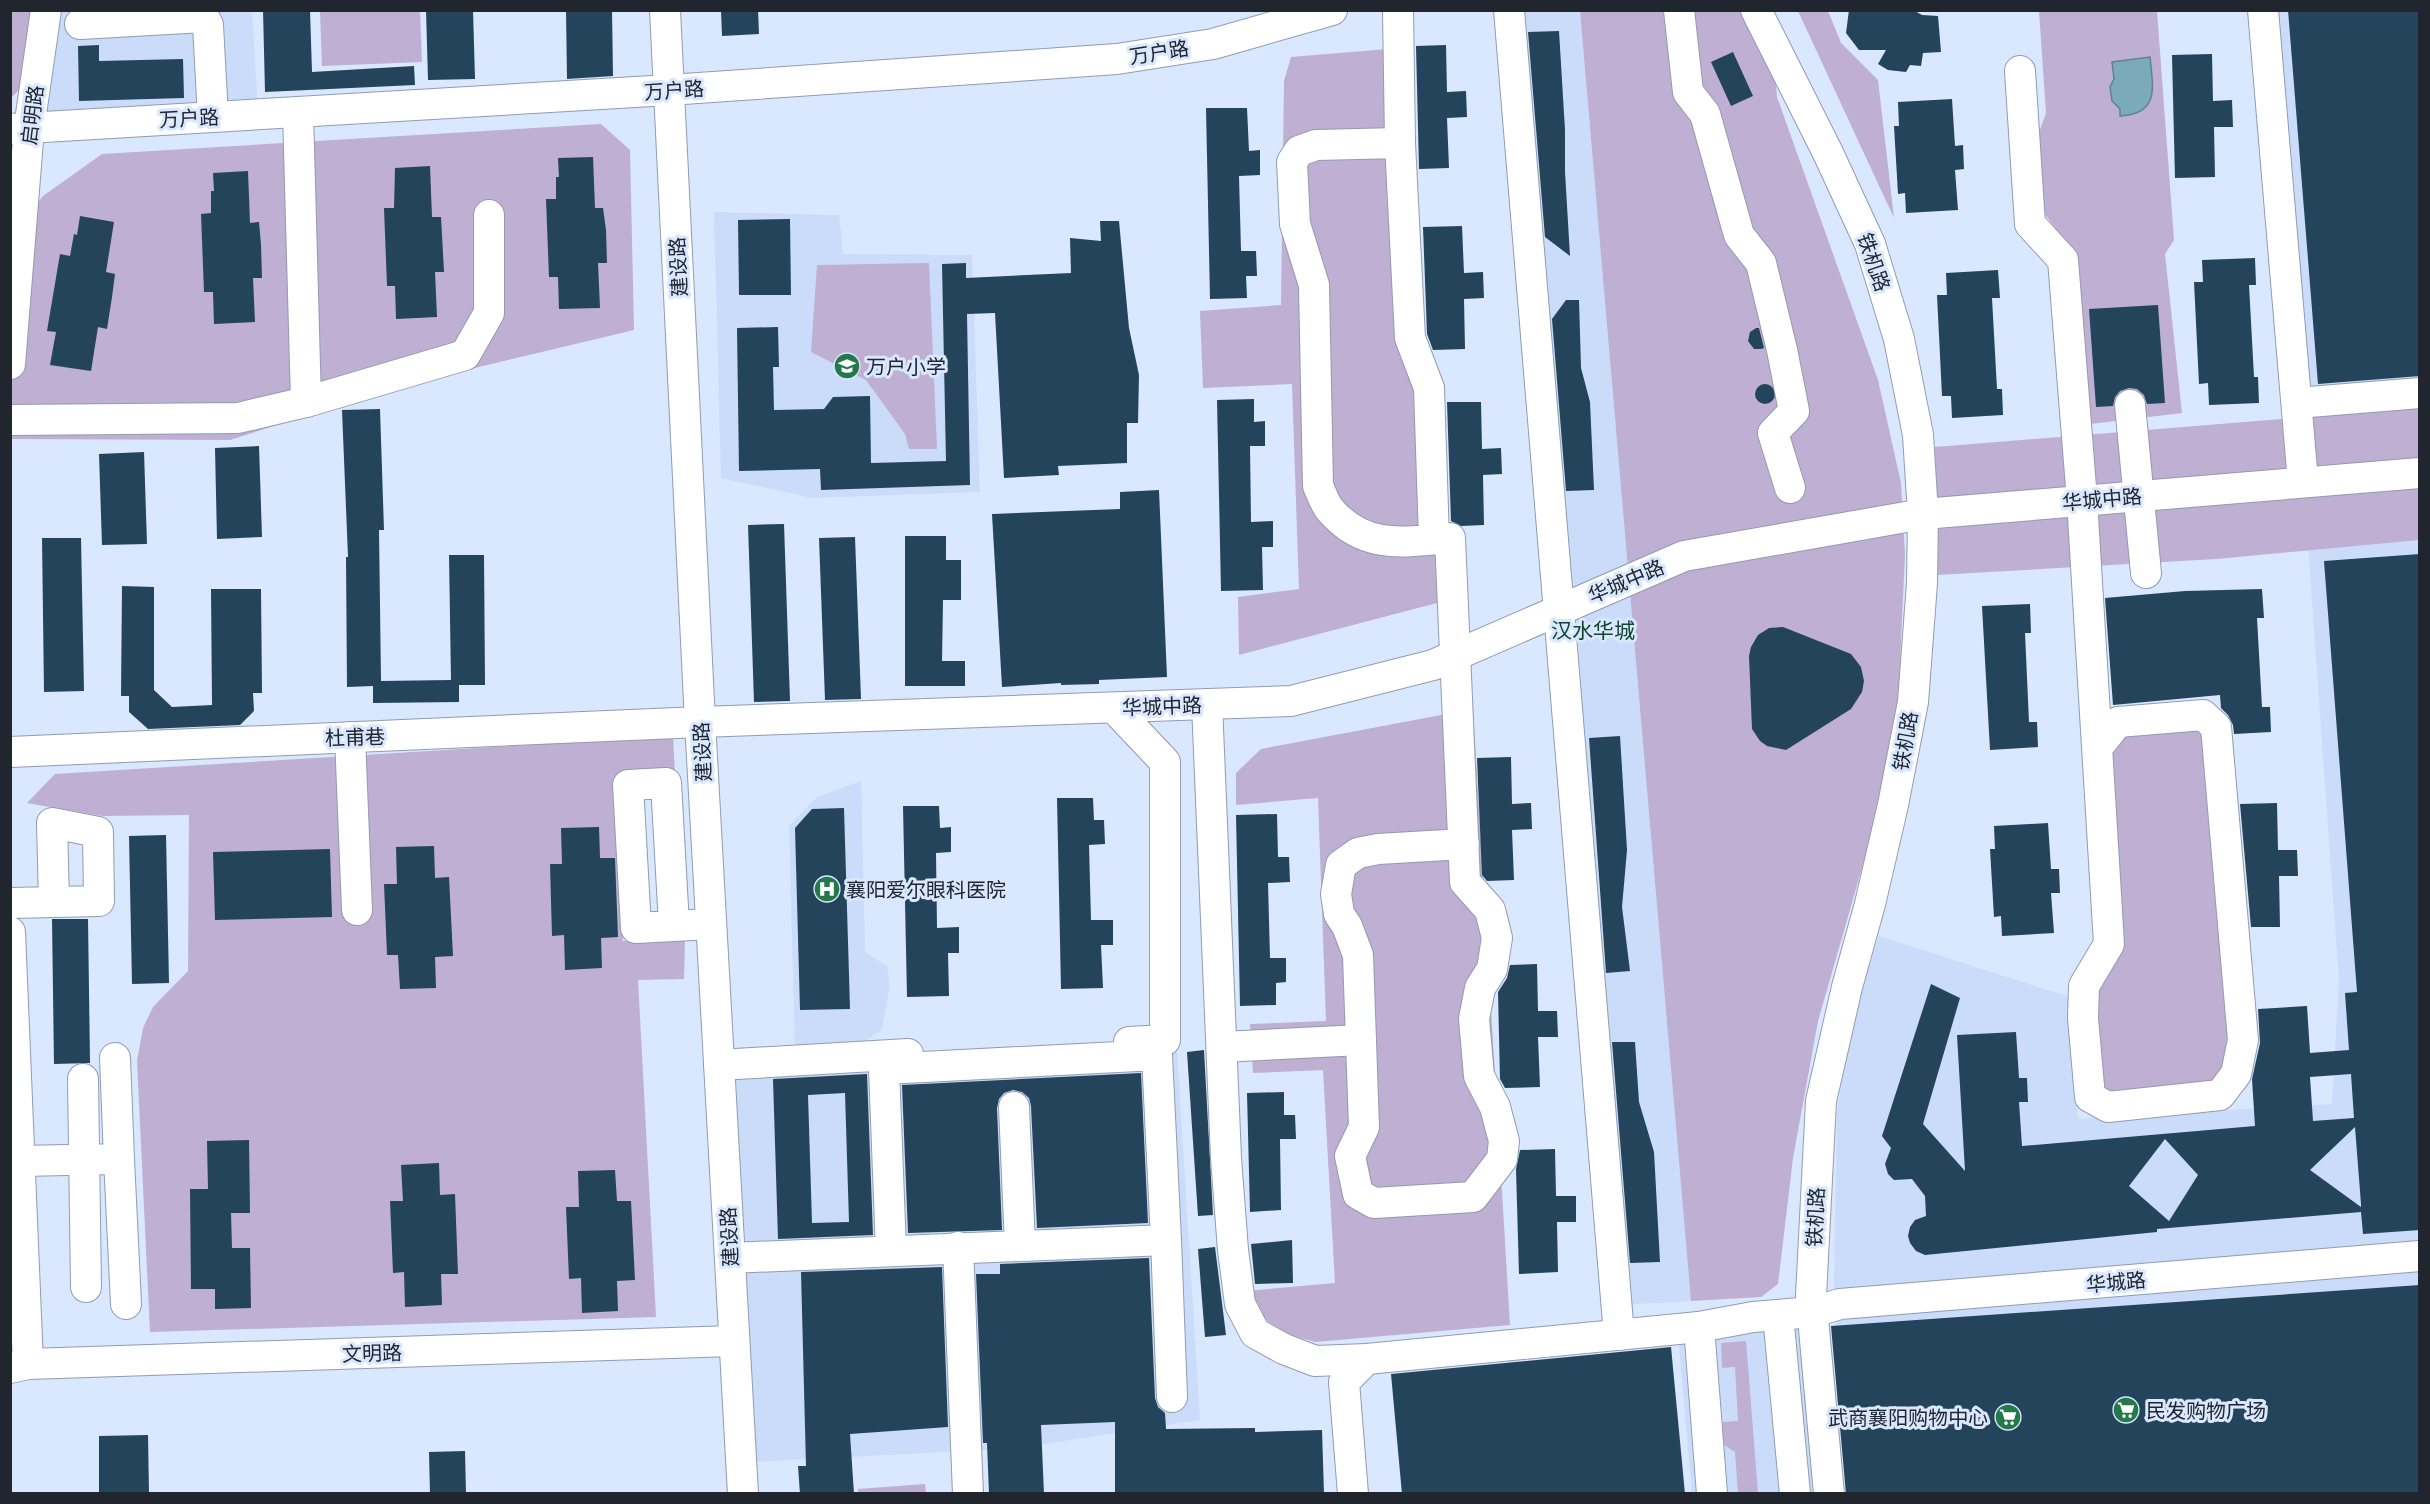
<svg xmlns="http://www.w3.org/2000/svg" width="2430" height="1504" font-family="'Open Sans','Noto Sans SC',sans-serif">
	<rect width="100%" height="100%" fill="#d9e7ff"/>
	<g fill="#cadcfa">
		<path d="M46,11H252L258,114L29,128Z"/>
		<path d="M1509,11H1580L1691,1301L1617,1305Z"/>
		<path d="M2270,11H2419V1493L1846,1494L1834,1289L1837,1112L1853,1017L1879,936L2069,997L2078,1119L2332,1104L2339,981Z"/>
		<path d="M714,212L839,215L843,254L972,255L980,492L812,498L721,478Z"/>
		<path d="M861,781L865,952L887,966L890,985L882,1029L864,1042L795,1046L789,826L817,797Z"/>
		<path d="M1177,1050L1200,1420L1018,1448L752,1462L731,1073Z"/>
		<path d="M1808,1322L1821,1493H1692L1678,1335Z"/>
	</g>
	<g fill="#beafd3">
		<path d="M11,11H33L25,84L11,98Z"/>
		<path d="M320,11H420L422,62L322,66Z"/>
		<path d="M1580,11H1769L1777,97L1878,380L1901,483L1905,555L1898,704L1876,819L1818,1021L1793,1158L1778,1284L1761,1297L1691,1301Z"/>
		<path d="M1798,11H1828L1841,43L1878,80L1894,218Z"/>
		<path d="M2039,11H2157L2174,240L2165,254L2182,413L2090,424L2078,258L2034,200L2031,155L2046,113Z"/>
		<path d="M1388,49L1417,334L1437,375V603L1239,655L1238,597L1299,589L1292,384L1203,388L1200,311L1281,305L1284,81L1291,57Z"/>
		<path d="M601,124L630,150L634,330L462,371H445L230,440L11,439V362L22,223L43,196L102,154Z"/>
		<path d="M929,263L937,449H909L905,434L866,380L811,352L817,265Z"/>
		<path d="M2419,408V540L2216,559L1936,575L1935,447Z"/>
		<path d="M1473,709L1510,1325L1315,1342L1290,1335L1261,1317L1246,1291L1335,1283L1323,1070L1253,1073L1250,1024L1326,1021L1318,798L1236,805V773L1261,749Z"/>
		<path d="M2203,715L2243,1040L2220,1095L2108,1107L2083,1018L2109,944L2098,747L2118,722Z"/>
		<path d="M673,736L675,773L613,777L623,941L685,938L684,979L638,980L656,1317L150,1332L137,1061L143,1028L153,1007L188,971L189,815L102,816L27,803L55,774Z"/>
		<path d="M1746,1341L1758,1493H1738L1735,1452L1723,1444V1422L1738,1421L1735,1367L1722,1368L1721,1343Z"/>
		<path d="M925,1484L926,1493H858V1489Z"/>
	</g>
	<path fill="#7babba" stroke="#608390" stroke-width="1.5" d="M2150,57C2153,87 2160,114 2120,116V109L2112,101L2110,87L2114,79L2112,62Z"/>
	<g fill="#23445b" fill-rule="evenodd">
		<path d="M263,10H310L312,72L414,66L415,85L265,92Z"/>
		<path d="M426,10H473L475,79L428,80Z"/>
		<path d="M566,10H612L613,76L567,79Z"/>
		<path d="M721,10H758L759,34L722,36Z"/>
		<path d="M1849,10H1913L1922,15L1938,16L1941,52L1923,53L1921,66L1910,65L1906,72L1888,70L1878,64L1886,50H1859L1846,33Z"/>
		<path d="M2288,10H2420V376L2318,384Z"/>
		<path d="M1559,31L1565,130V172L1570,256L1545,237L1528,32Z"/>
		<path d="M99,45V61L183,59L184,98L79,101L78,46Z"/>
		<path d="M1446,45L1447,92L1466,91L1467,117L1447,118L1449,168L1419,169L1416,46Z"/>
		<path d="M1733,52L1753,96L1731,106L1711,62Z"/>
		<path d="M2212,54L2213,101L2232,100L2233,127H2214L2215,177L2175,178L2172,55Z"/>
		<path d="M1952,99L1955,146L1963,145L1964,169L1955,170L1958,210L1906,213L1905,193L1898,194L1894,126H1899L1898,102Z"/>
		<path d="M1206,108H1247L1249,151L1260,150V175L1239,176L1241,251H1256L1257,276H1246L1247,298L1210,299Z"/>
		<path d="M593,157L595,208H603L606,230L607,263H598L600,308L559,309L558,277H549L546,199H556V177H559L558,158Z"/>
		<path d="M430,166L432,217H441L444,272H435L437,317L396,319L395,286H387L384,208H394L395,168Z"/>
		<path d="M248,171L250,223L259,222L261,245L262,278H253L255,322L214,324L213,292H204L201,214L211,213V191H214L213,173Z"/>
		<path d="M80,216L114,222L106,272L115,274L112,297L107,329L98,327L91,371L50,365L56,332L47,331L60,254L70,256L74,234L77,235Z"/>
		<path d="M790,219L791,295H739L738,220Z"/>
		<path d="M1100,221H1119L1129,328L1139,375L1138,423H1127V463L1058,466L1059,475L1004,478L995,313L967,314L970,485L821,490L820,469L739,471L737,328L778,327L779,367H773L774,410L824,409L833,397L870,396L871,463L946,461L942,264L966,263V278L1071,273L1070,238L1101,241Z"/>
		<path d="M1462,226L1464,273L1483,272L1484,298L1464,299L1465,349L1433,350L1427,334L1423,227Z"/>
		<path d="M2255,258L2256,285H2249L2254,377H2258L2259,403L2209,405L2208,383L2199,384L2194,282H2203L2202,260Z"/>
		<path d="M1998,270L2000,298H1992L1997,389H2002L2003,415L1952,418L1951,396H1942L1937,295H1947L1946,273Z"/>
		<path d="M1566,300H1579L1581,368L1590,402L1594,490L1566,491L1552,319Z"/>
		<path d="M2158,305L2165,403L2147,404L2144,395L2137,389L2129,388L2120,391L2115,397L2113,406L2096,407L2089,309Z"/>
		<path d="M1756,328H1759L1764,348L1761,349H1754L1748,341L1750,332Z"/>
		<circle cx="1765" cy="394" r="10"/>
		<path d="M1254,399V422L1265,421V446H1250L1251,522L1273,521V547H1262L1263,590L1221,591L1217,400Z"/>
		<path d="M1447,402H1481L1482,449L1501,448L1502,474L1483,475L1484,525L1461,526L1451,521Z"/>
		<path d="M380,409L384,530H379L381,681L451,680L449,555H484L485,685H459V702L373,703V686L347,687L346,557H348L342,410Z"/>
		<path d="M259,446L262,537L217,539L215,448Z"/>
		<path d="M144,452L147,544L102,545L99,454Z"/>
		<path d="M1159,490L1167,677L1099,680V684L1061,685V683L1002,687L992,514L1120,509V492Z"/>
		<path d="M784,524L790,701L754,702L748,525Z"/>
		<path d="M905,536H946V560H961V600H943L942,661H965V686H905Z"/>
		<path d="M855,537L861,699L825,700L819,538Z"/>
		<path d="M42,538H81L84,691L44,692Z"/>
		<path d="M2420,554V1230L2363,1234L2361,1212L2157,1229V1232L1925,1255L1916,1251L1910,1243L1908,1236L1910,1227L1915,1220L1926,1216L1925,1196L1912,1179L1894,1180L1888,1174L1885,1164L1891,1148L1882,1136L1931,984L1960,998L1923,1124L1965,1171L1957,1035L2016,1032L2019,1078H2027L2028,1102H2019L2022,1146L2255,1126L2252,1079L2260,1043L2258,1009L2307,1006L2310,1053L2349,1050L2345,993L2357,992L2324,561ZM2351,1074L2354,1118L2313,1121L2310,1077ZM2355,1127L2361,1204V1207L2310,1170ZM2165,1139L2198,1175L2169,1221L2129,1186Z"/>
		<path d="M122,586L154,587V690L172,707L212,705L211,589H261L262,693H253L254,711L240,725L148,729L129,712V696H121Z"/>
		<path d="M2262,589L2264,618H2257L2262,707H2270L2271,732L2234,734L2233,725L2228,715L2221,708L2220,695L2113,705L2105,598L2185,591Z"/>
		<path d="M2030,604L2031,633H2025L2029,722H2037L2038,747L1990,750L1982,606Z"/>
		<path d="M1783,627L1851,654L1861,667L1864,681L1862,692L1851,709L1786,750L1767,746L1760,741L1752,729L1749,656L1751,647L1758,635L1769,628Z"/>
		<path d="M1620,736L1627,850L1622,907L1630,971L1606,973L1589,738Z"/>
		<path d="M1511,757L1512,804L1531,803L1532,829L1512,830L1514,880L1487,881L1482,875L1477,758Z"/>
		<path d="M1057,798H1093L1094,820H1104L1105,844L1089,845L1091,920H1113V945H1101L1103,988L1061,989Z"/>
		<path d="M2277,803L2278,850H2297L2298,876H2279L2280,927H2251L2240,804Z"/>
		<path d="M903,806H939L940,828L951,827V852L936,853L937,928L959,927V953H948L949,996L907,997Z"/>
		<path d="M844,808L850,1009L800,1010L795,828L812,809Z"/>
		<path d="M1277,814L1278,857H1289L1290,882L1268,883L1270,958H1286V982L1276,983V1005L1240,1006L1236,815Z"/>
		<path d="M2048,823L2051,869H2059L2060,893H2051L2054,933L2002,936L2001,916L1994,917L1990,849H1995L1994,826Z"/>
		<path d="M599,827L600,858H615L618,937L601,938L602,968L565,970L564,935L552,936L550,864H562L561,828Z"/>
		<path d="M166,835L169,983L132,984L129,836Z"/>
		<path d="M434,846L435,878L449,877L453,956L435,957L436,988L400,989L398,955H387L384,884H397L396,847Z"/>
		<path d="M330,849L332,917L215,920L213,852Z"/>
		<path d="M52,919H88L90,1063L54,1064Z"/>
		<path d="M1537,964L1538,1011H1557L1558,1037H1538L1540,1087L1505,1088L1500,1079L1498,992L1507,978L1510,965Z"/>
		<path d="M1612,1042H1635L1639,1102L1654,1152L1660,1262L1630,1263Z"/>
		<path d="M1204,1050L1213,1215L1198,1216L1187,1052Z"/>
		<path d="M1141,1073L1148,1223L1037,1228L1031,1106L1029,1098L1022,1092L1013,1090L1004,1093L999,1099L997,1108L1002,1230L908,1233L902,1085Z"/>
		<path d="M867,1074L873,1235L778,1239L773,1079ZM845,1093L849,1222L812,1223L808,1095Z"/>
		<path d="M1284,1092V1115H1295L1296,1139H1280L1281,1210L1250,1212L1247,1093Z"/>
		<path d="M249,1140L250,1213H231L232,1248H250L251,1308L215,1309V1289H191L190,1189H208L207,1141Z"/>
		<path d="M1555,1149L1556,1196H1576V1222H1557L1558,1272L1519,1274L1516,1169L1520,1150Z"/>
		<path d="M439,1163L440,1195L455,1194L458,1274H441L442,1305L405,1307L404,1272L393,1273L390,1201H403L401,1165Z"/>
		<path d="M615,1170L617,1201H631L635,1280L617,1281L618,1311L582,1313L581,1278L569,1279L566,1207H579L578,1171Z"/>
		<path d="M1292,1240L1293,1283L1255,1284L1251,1244Z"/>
		<path d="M1215,1247L1226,1335L1205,1337L1198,1249Z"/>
		<path d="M1149,1258L1155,1398L1158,1407L1165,1413L1166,1429L1255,1428V1432L1322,1430L1324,1494H1115V1422L1041,1425L1044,1494H989L987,1443H983L976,1274H1000V1264Z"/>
		<path d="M942,1267L948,1427L850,1434L854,1494H800L798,1466H806L801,1272Z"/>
		<path d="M2420,1285V1494H1846L1831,1326Z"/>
		<path d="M1671,1347L1685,1494H1402L1391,1374Z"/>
		<path d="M148,1435L149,1494H99V1436Z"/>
		<path d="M465,1451L466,1494H430L429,1452Z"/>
	</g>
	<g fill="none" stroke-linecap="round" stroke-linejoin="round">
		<defs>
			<g id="minor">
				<path d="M665,10L700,722L743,1494"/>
				<path d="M1398,10L1400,143"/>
				<path d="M1509,10L1619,1335"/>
				<path d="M1679,10L1688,92L1705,114L1739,235L1761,263L1782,350L1794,411L1773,433L1790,488"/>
				<path d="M1756,10L1828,153L1870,244L1899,339L1918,435L1923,514L1922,583L1913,702L1893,805L1870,904L1847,987L1821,1101L1811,1296L1829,1494"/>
				<path d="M2263,10L2303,482"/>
				<path d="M80,24L204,17L208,25L213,117"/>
				<path d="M2020,71L2030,224L2063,260L2082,500L2109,944L2084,986L2083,1018L2090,1097L2108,1107L2220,1095L2236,1074L2243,1040L2216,727L2203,715L2118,722L2098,747"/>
				<path d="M298,112L306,402"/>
				<path d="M10,129L669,90L1117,59L1213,44L1332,10"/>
				<path d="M10,364L29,128L46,10"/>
				<path d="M2297,403L2420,393"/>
				<path d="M2130,405L2146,573"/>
				<path d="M10,420L238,418L306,402L465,355L489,313V215"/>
				<path d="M1434,539L1429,388L1410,338L1400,143L1316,145L1299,151L1292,162L1295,224L1314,285L1318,486C1322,494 1325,505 1331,511C1365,550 1404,542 1450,538L1465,882L1490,910L1497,938L1492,969L1480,988L1474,1019L1479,1076L1495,1107L1504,1141L1502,1159L1473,1197L1374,1203L1358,1194L1350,1156L1364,1127L1358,955L1347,926L1339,914L1336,894L1341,865L1358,853L1378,849L1464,844"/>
				<path d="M1207,704L1226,1158L1233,1250L1240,1304L1255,1333L1284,1349L1315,1361L1367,1359"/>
				<path d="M1114,708L1165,762V1040L1129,1042"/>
				<path d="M350,737L357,910"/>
				<path d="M10,752L700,722L1291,701L1433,665L1684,556L1923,514L2420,473"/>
				<path d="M10,903L99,901L98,832L52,823L54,902"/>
				<path d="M674,925L666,783L628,785L636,928L711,924"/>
				<path d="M10,932L28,1364"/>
				<path d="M1222,1047L1361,1040"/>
				<path d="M719,1065L908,1054"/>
				<path d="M83,1079L86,1287"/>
				<path d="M1014,1107L1020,1245"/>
				<path d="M119,1159L126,1304"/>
				<path d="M19,1161L119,1159L115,1058"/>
				<path d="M1166,1240L1172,1397"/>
				<path d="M958,1247L968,1494"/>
				<path d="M730,1258L1166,1240L1157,1055L884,1069L891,1250"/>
				<path d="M1778,1315L1795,1494"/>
				<path d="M1699,1327L1712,1494"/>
				<path d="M10,1368L28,1364L734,1341"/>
				<path d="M1353,1494L1344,1382L1367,1359L1699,1327L1753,1317L1813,1312L1840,1304L2420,1256"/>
			</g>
		</defs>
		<use href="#minor" stroke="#909cb2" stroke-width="32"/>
		<use href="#minor" stroke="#fff" stroke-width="30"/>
	</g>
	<defs>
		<symbol id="school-disc" viewBox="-11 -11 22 22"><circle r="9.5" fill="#25784a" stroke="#d9e7ff"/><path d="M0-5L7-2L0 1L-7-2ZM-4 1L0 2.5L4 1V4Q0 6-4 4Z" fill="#fff"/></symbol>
		<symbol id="hospital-disc" viewBox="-11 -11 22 22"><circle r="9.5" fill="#25784a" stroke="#d9e7ff"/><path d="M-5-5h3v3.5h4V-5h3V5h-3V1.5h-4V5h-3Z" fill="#fff"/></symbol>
		<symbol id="supermarket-disc" viewBox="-11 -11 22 22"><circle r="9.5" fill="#25784a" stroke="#d9e7ff"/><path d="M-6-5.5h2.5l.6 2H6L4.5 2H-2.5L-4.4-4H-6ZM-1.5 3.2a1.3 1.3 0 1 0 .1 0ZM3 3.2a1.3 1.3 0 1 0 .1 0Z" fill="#fff"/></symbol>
	</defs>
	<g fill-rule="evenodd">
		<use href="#school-disc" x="832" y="351" width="30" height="30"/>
		<use href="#hospital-disc" x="812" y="874" width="30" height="30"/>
		<use href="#supermarket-disc" x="2111" y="1395" width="30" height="30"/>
		<use href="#supermarket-disc" x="1993" y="1402" width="30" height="30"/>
	</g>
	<g text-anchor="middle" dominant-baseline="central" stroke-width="6" stroke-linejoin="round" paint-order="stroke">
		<g font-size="20" fill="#20252e" stroke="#d9e7ff">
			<text transform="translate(1159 52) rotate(-9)">万户路</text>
			<text transform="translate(674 90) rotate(-4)">万户路</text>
			<text transform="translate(32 115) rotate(-83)">启明路</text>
			<text transform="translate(189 118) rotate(-3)">万户路</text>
			<text transform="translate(1874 262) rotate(71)">铁机路</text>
			<text transform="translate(678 267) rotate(-93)">建设路</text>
			<text transform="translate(2102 499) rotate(-5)">华城中路</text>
			<text transform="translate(1626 581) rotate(-23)">华城中路</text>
			<text transform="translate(1162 706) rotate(-2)">华城中路</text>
			<text transform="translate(355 737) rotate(-2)">杜甫巷</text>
			<text transform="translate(1905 741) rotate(-80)">铁机路</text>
			<text transform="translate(702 752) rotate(-93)">建设路</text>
			<text transform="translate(1815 1217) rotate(-87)">铁机路</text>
			<text transform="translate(729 1237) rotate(-93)">建设路</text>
			<text transform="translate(2116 1282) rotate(-5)">华城路</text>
			<text transform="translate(372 1353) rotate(-2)">文明路</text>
		</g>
		<g font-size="20" fill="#20252e" stroke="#d9e7ff" text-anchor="start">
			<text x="866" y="366">万户小学</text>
			<text x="846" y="889">襄阳爱尔眼科医院</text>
			<text x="2146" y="1410">民发购物广场</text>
			<text x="1988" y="1417" text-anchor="end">武商襄阳购物中心</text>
		</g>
		<g font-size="21" fill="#0c4828" stroke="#d9e7ff">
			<text x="1593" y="630">汉水华城</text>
		</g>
	</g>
	<rect width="2430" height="1504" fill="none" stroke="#20252e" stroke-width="24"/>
</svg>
